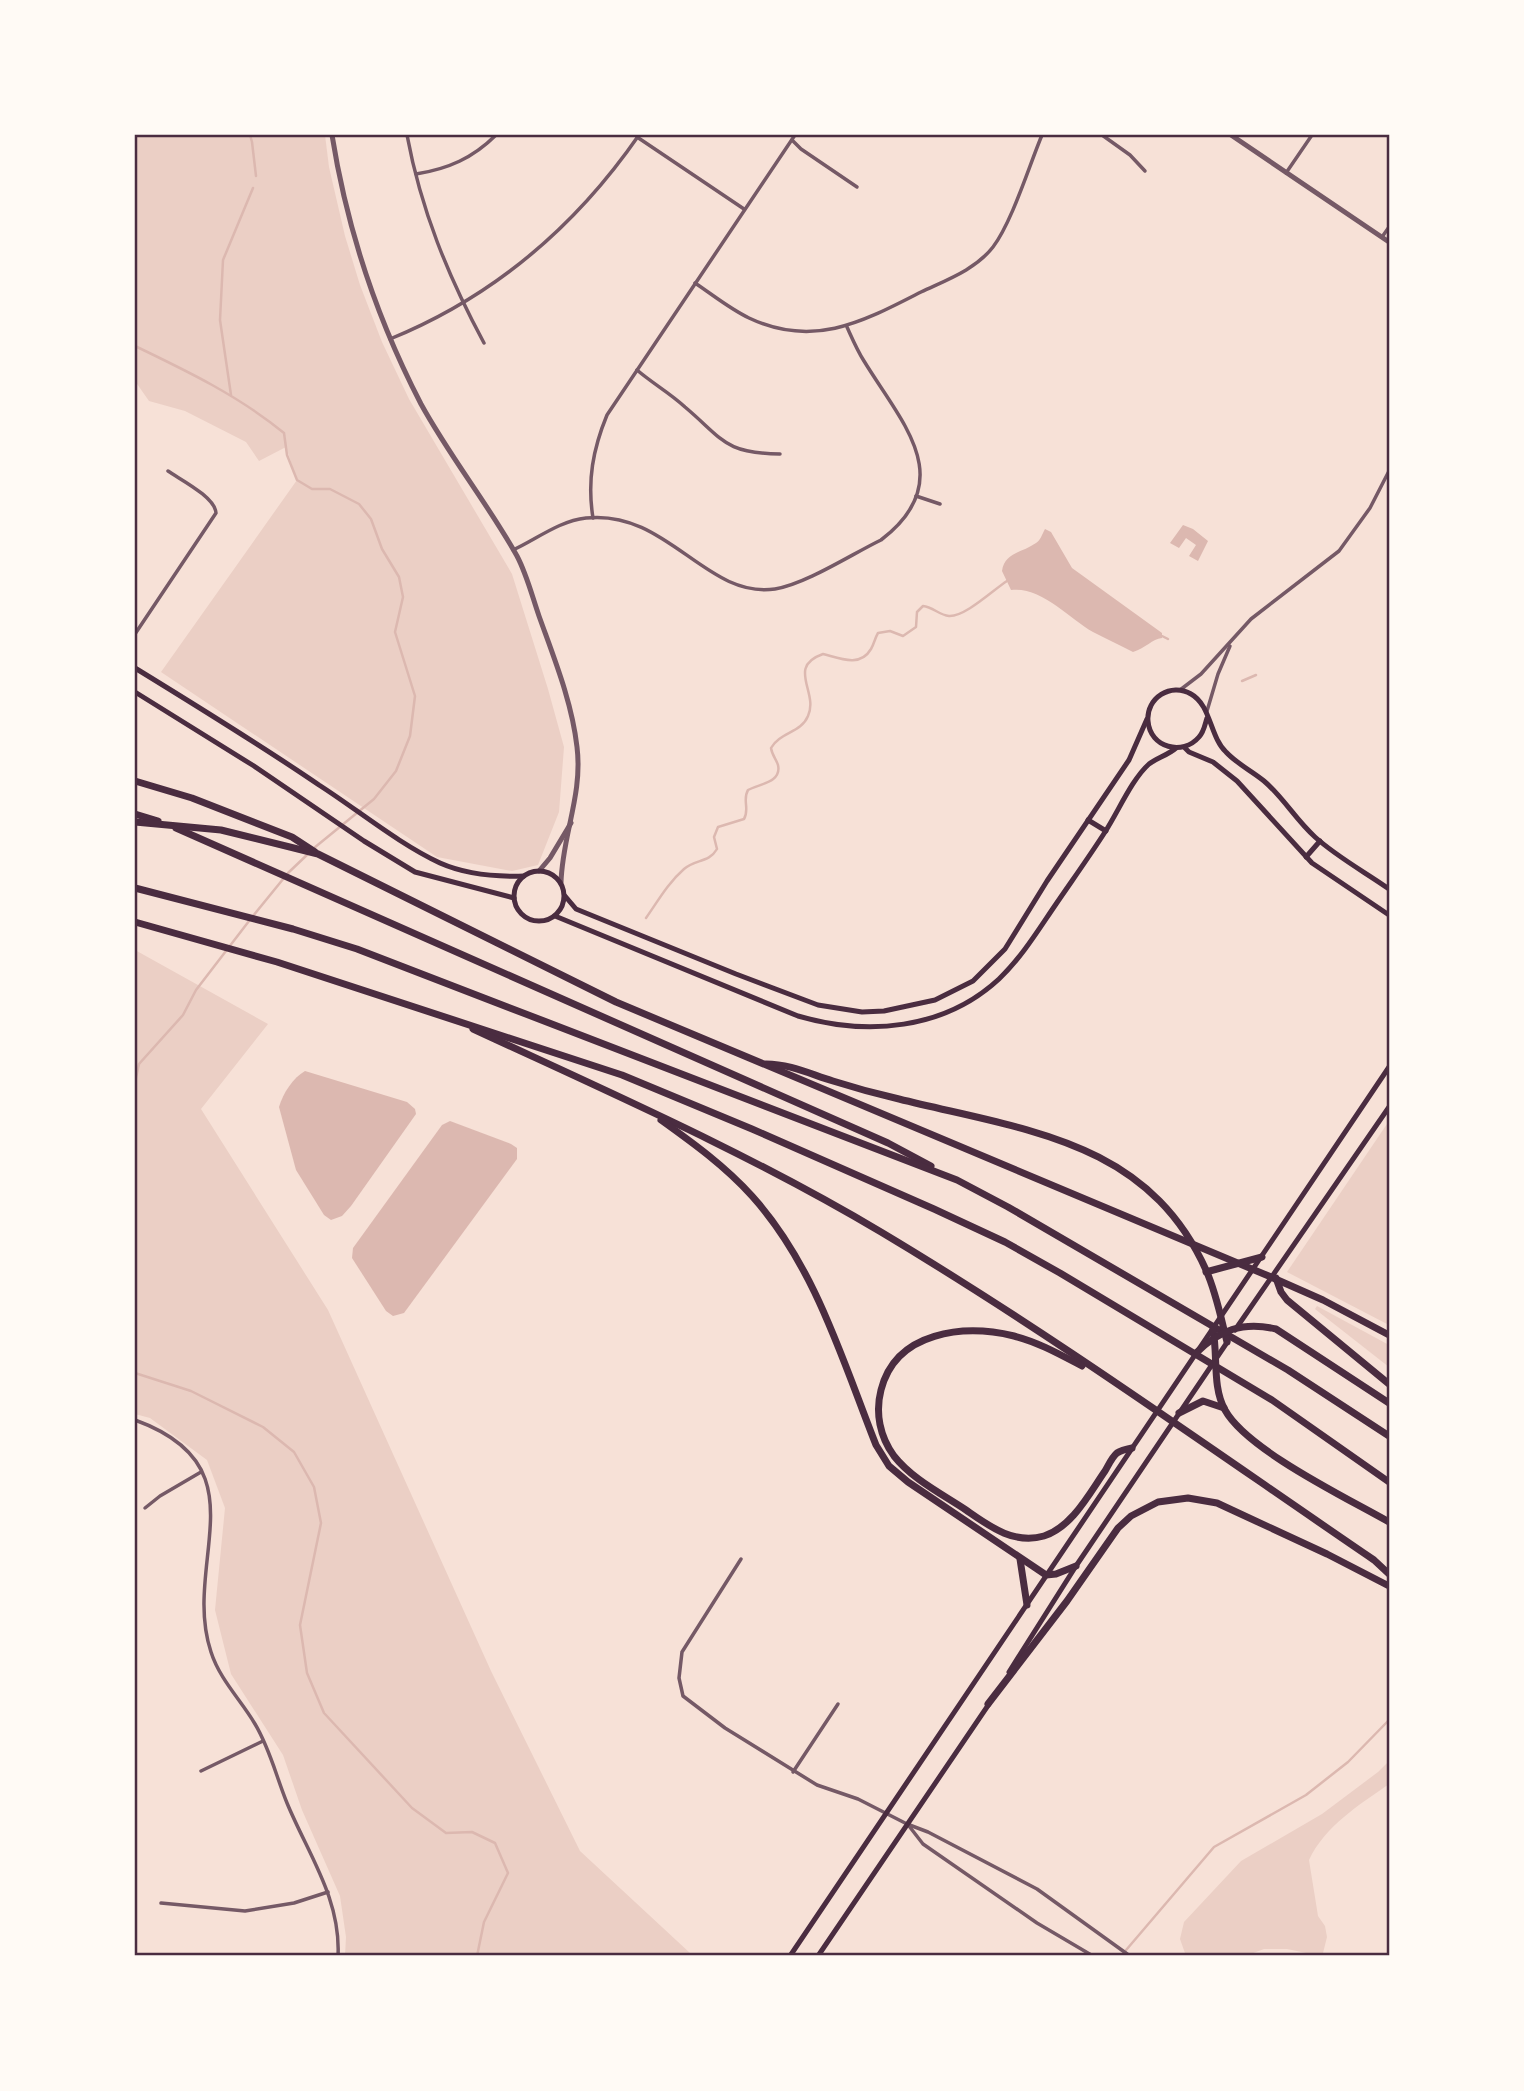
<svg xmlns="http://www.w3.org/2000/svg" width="1524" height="2091" font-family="'Work Sans',sans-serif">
	<rect width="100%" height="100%" fill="#f7e1d7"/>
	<g fill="#ebcfc5">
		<path d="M135,135H325L329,167L345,236L360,285L382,342L409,399L512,574L548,689L564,747L559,812L538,865L512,871L437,857L161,672L297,480L286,447L259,461L246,442L185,411L149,401L135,381Z"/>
		<path d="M135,950L268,1024L201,1109L328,1310L491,1671L580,1851L690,1953L696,1956H345L346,1937L340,1896L302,1810L283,1755L231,1674L215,1610L225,1508L207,1460L150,1418L135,1414Z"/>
		<path d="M1389,1121V1325L1287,1272Z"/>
		<path d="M1317,1306L1389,1345V1367L1315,1309Z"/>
		<path d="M1389,1761V1784C1359,1805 1325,1826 1309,1860L1318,1916L1325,1926L1327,1937L1323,1953L1316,1955L1287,1949H1264L1245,1956H1186L1180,1939L1184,1922L1241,1861L1322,1814L1378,1772Z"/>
	</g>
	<g fill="#dcb8b0">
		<path d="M1183,525L1193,529L1208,541L1198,561L1189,556L1196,545L1186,538L1179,548L1170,543Z"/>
		<path d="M1045,529L1051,532L1072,568L1162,633V638C1152,639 1146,648 1133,652C1120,645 1106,639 1093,632C1069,618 1041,586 1011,590L1002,571C1005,552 1022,553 1036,543C1041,540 1042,534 1045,529Z"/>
		<path d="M305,1071L407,1102L415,1109L416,1114L351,1206L342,1216L331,1220L324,1215L296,1170L279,1107C283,1093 293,1078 305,1071Z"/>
		<path d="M450,1121L511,1144L517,1148V1159L404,1313L393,1316L386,1311L352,1258L353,1248L442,1125Z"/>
	</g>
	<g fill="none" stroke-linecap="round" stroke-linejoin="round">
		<g stroke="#dcb8b0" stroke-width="2.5">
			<path d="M250,135L252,142L256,176"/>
			<path d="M135,346C187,371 239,396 284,433L287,455L297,480L312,489H330L359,504L371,519L382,549L399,577L403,597L395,632L415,696L410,736L396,771L374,799L314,848"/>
			<path d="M231,395L220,320L223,260L253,188"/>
			<path d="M1162,636L1168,639"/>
			<path d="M1242,681L1256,675"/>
			<path d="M253,916L288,873L309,853"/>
			<path d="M646,918C658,901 668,883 684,869C695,859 709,863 717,849L714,837L718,827L744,819C750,809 742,800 748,790C758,784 782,783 778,765C776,759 772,755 771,748C780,732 801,733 808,716C819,692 786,667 823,654C839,658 860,668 871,649C874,644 875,638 878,633L890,631L903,636L916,627L917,612L923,606C933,607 939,615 949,616C965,617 993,590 1007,581"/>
			<path d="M135,1082L139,1064L183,1015L196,990L249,921"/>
			<path d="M135,1373L191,1391L263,1427L294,1452L314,1487L321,1523L300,1625L307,1673L324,1713L412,1808L446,1833L472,1832L495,1843L508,1873L484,1922L477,1956"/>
			<path d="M1121,1956L1214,1847L1306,1795L1348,1762L1389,1720"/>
		</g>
		<g stroke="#755966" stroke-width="3.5">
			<path d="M407,135C421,210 448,276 484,343"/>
			<path d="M1102,135L1130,155L1145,171"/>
			<path d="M637,137L744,209"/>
			<path d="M792,140L801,149L857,187"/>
			<path d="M1286,173L1312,135"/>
			<path d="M416,174C448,169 473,158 496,135"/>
			<path d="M1382,237L1389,227"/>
			<path d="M695,283C713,295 730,309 749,318C814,349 864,321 921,292C946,280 975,270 993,247C1012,222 1029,166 1042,135"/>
			<path d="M390,339C493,297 576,226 639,135"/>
			<path d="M637,370C652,383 670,393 685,407C724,440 724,453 780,454"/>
			<path d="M916,496L940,504"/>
			<path d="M593,518C587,481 593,449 607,415L795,135"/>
			<path d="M513,550C537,539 559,521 586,518C667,509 706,599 775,589C806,584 852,554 881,540C960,480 901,422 864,361C857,350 852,338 847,327"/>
			<path d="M135,634L216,513C215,497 181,480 168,471"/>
			<path d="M1180,690L1201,674L1251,619L1339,551L1370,508L1389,471"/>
			<path d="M1207,711L1218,674L1230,646"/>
			<path d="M135,1420C265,1467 181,1562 211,1652C220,1680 241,1700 255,1724C270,1749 276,1776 287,1803C308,1854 341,1899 338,1956"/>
			<path d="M145,1508L160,1496L201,1472"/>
			<path d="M741,1559L682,1652L679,1678L683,1696L725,1728L817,1785L858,1799L907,1824L928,1832L1037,1889L1130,1956"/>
			<path d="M201,1771L263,1741"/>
			<path d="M793,1772L838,1704"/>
			<path d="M909,1826L923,1844L1037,1923L1093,1956"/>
			<path d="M161,1903L245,1911L294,1903L328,1892"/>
		</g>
		<g stroke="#755966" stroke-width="5">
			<path d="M332,135C347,229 377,319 421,404C450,457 488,504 517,556C527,575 532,596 539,616C554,658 572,702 577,747C583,795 562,836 561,883"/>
			<path d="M1231,135L1389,242"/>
			<path d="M539,871L550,858L571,823"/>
		</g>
		<g stroke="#4a2c40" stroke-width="5">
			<path d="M135,668C197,706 259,744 319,785C358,810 399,844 440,863C467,875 495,877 524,876"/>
			<path d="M135,692L254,766L364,841L415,872L514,898"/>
			<path d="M1207,718C1205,724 1204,732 1199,737C1183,756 1150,748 1148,721C1146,698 1171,682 1191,694C1211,705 1210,737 1226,752C1237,764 1252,771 1264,781C1283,797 1296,820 1315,837C1337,857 1365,872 1389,889"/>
			<path d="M1185,748L1189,752L1213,762L1237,781L1312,863L1389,915"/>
			<path d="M1088,820L1106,831"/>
			<path d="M1306,857L1320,841"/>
			<circle cx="539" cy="896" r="25"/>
			<path d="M565,896L576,909L736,974L818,1005L862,1012L884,1011L935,1000L973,981L1005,949L1047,881L1129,760L1147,719"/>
			<path d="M555,916L798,1016C867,1036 944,1030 999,979C1021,958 1037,932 1054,907C1071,882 1089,857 1105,832C1118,812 1132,779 1149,764C1157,758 1168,755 1176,748"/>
			<path d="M1235,1330L1389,1107"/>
			<path d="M1009,1672L1076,1566L1228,1341"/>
			<path d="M790,1956L1389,1067"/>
			<path d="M818,1956L989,1704"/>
		</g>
		<g stroke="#4a2c40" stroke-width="7">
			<path d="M135,781L192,798L292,837L315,852"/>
			<path d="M135,814L158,821"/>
			<path d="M135,822L221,830L318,854L616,1002L1271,1277L1323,1300L1389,1335"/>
			<path d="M176,828L888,1143L931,1166"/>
			<path d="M135,888L293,929L357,949L957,1180L1008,1207L1288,1370L1389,1436"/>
			<path d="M135,922L277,962L622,1075L752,1129L934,1209L1005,1242L1060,1273L1272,1400L1389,1482"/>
			<path d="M473,1029C611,1093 750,1154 881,1232C1050,1333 1211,1449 1374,1560L1389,1574"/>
			<path d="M766,1064C790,1064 810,1074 833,1081C855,1088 877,1094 899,1099C1023,1130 1147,1139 1206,1270C1216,1292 1221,1318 1227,1342"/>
			<path d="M661,1120C693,1143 725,1166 752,1196C815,1266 842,1359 876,1445L889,1466L908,1482L1046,1575L1056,1574L1076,1566"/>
			<path d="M1206,1272L1262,1257"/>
			<path d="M1276,1278L1281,1292L1287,1300L1389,1384"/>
			<path d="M1213,1330C1218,1355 1212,1387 1225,1410C1247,1450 1347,1498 1389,1522"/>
			<path d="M1195,1354C1219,1330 1243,1321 1276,1329L1389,1403"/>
			<path d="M1082,1366C1061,1355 1038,1342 1014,1336C964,1324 896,1331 881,1390C875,1413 880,1437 894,1456C912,1479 942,1494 966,1510C989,1526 1014,1545 1044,1536C1072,1527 1089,1494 1105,1471C1108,1466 1112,1457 1117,1453C1120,1451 1127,1449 1132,1448"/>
			<path d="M1179,1413L1203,1401L1224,1408"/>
			<path d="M1020,1559L1027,1605"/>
			<path d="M988,1704L1067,1601L1118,1528L1131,1516L1158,1502L1188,1498L1217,1503L1327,1554L1389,1586"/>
		</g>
	</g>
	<rect width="1524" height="2091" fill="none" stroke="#fffaf5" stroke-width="273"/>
	<rect x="136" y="136" width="1252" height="1818" fill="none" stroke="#4a2c40" stroke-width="2.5"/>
</svg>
